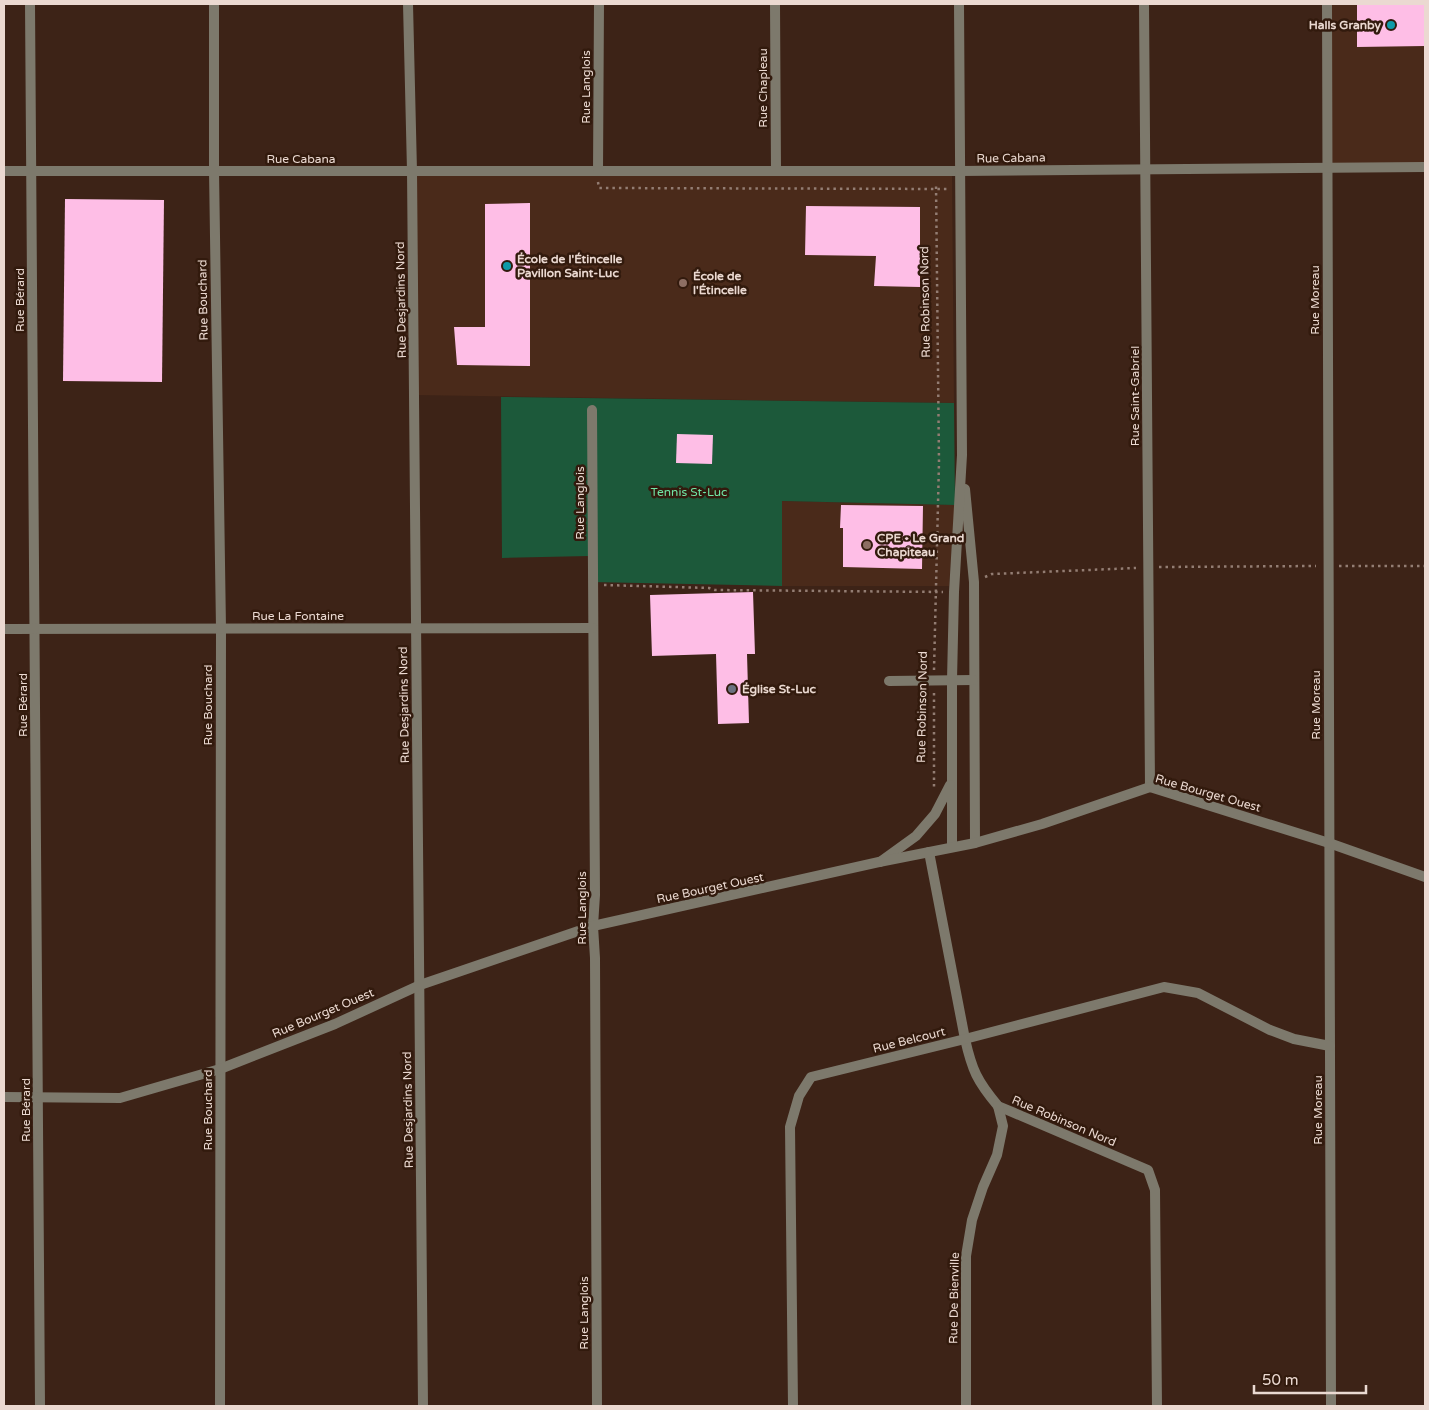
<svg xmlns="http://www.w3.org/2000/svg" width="1429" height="1410" font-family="'Varela Round',sans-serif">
	<rect width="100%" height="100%" fill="#3d2317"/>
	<g fill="#4a2a1a">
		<path d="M1327,4H1425V167L1327,168Z"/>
		<path d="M412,171L952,172L954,403L414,395Z"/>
		<path d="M782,501L955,505L949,586H782Z"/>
	</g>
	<path fill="#1c593a" d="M501,397L954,403L955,505L782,501V586L591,582L589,556L502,558Z"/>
	<g fill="#febee6">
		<path d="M1357,4H1425V46L1357,47Z"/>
		<path d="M65,199L164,200L162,382L63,381Z"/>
		<path d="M530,203V366L457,365L454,327H485V204Z"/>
		<path d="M806,206L920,207V287L874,286L876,256L805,255Z"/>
		<path d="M677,434L713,435L712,464L676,463Z"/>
		<path d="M841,505L923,506L922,569L843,567V528H840Z"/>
		<path d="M753,592L755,654H747L749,723L718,724L716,654L652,656L650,595Z"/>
	</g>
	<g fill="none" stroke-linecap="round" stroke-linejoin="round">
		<g stroke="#937d73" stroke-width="2.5" stroke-dasharray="2.5 4" stroke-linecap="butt">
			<path d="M598,182L599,188L949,189"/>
			<path d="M1339,566H1425"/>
			<path d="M1159,567L1316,566"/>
			<path d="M985,577L992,574L1136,568"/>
			<path d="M604,585L709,588L715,590L943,592"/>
			<path d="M934,670L939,462L936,183"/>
			<path d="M934,693V790"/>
		</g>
		<g stroke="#7d796c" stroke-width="10">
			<path d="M30,4L40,1406"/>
			<path d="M214,4V171L221,628L220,1406"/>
			<path d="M408,4L412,171L423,1406"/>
			<path d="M775,4L776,171"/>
			<path d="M1144,4L1150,787"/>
			<path d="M1327,4L1331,1406"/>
			<path d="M4,171H960L1425,167"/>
			<path d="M598,171L599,4"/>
			<path d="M592,410L595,895L593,926L595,958L597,1406"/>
			<path d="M965,489L974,582L975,843"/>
			<path d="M4,629L593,628"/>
			<path d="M889,681L973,680"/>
			<path d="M952,847V680L954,592L962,455L959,4"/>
			<path d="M929,852L965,1039C972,1070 977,1081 998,1106L1148,1170L1155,1190L1157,1406"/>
			<path d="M880,862L916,836L935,814L950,785"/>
			<path d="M793,1406L790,1127L799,1096L811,1077L965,1039L1164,987L1198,993L1270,1030L1294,1039L1330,1046"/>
			<path d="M966,1406V1256L972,1220L983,1187L997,1155L1003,1126L998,1106"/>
		</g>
		<path stroke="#7d796c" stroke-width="10" d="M4,1097L120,1098L220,1069L335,1024L420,985L593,926L879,862L975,843L1042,824L1150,787L1329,843L1425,877"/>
	</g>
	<g fill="#0f9aa8" stroke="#321a0d" stroke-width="2">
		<circle cx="1391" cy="25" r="5"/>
		<circle cx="507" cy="266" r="5"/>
	</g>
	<g fill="#8d6e63" stroke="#321a0d" stroke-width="2">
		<circle cx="683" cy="283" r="5"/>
		<circle cx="867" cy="545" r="5"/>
	</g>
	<circle fill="#6b7280" stroke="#321a0d" stroke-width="2" cx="732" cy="689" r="5"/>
	<g text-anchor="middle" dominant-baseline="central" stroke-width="5" stroke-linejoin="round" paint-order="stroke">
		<g font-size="12" font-weight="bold" fill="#ebd9d1" stroke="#321a0d" text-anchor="start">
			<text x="1381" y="25" text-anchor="end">Halls Granby</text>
			<text x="517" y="259">École de l'Étincelle<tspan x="517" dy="14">Pavillon Saint-Luc</tspan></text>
			<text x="693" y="276">École de<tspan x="693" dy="14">l'Étincelle</tspan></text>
			<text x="877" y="538">CPE - Le Grand<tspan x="877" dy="14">Chapiteau</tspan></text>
			<text x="742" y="689">Église St-Luc</text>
		</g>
		<g font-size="12" fill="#ebd9d1" stroke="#321a0d">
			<text transform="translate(586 87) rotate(-90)">Rue Langlois</text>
			<text transform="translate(763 88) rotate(-90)">Rue Chapleau</text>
			<text transform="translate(1011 158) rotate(-1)">Rue Cabana</text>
			<text x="301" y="159">Rue Cabana</text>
			<text transform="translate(20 300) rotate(-90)">Rue Bérard</text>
			<text transform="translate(203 300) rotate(-91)">Rue Bouchard</text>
			<text transform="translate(401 300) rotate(-91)">Rue Desjardins Nord</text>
			<text transform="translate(1315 300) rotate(-90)">Rue Moreau</text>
			<text transform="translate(925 302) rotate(-91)">Rue Robinson Nord</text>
			<text transform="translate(1135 396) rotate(-90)">Rue Saint-Gabriel</text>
			<text transform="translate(580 503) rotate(-90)">Rue Langlois</text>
			<text x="298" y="616">Rue La Fontaine</text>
			<text transform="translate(23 705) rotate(-90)">Rue Bérard</text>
			<text transform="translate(208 705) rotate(-90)">Rue Bouchard</text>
			<text transform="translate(404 705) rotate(-91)">Rue Desjardins Nord</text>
			<text transform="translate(1316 705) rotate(-90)">Rue Moreau</text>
			<text transform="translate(922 707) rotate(-89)">Rue Robinson Nord</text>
			<text transform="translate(1208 793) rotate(16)">Rue Bourget Ouest</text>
			<text transform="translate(710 888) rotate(-12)">Rue Bourget Ouest</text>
			<text transform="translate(582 908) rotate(-90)">Rue Langlois</text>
			<text transform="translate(323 1013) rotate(-23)">Rue Bourget Ouest</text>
			<text transform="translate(909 1040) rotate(-14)">Rue Belcourt</text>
			<text transform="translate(26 1110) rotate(-90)">Rue Bérard</text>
			<text transform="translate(208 1110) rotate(-90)">Rue Bouchard</text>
			<text transform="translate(408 1110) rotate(-91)">Rue Desjardins Nord</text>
			<text transform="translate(1318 1110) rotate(-90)">Rue Moreau</text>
			<text transform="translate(1064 1121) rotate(23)">Rue Robinson Nord</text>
			<text transform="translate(954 1298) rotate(-89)">Rue De Bienville</text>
			<text transform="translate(584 1313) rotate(-90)">Rue Langlois</text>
		</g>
		<g font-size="12" fill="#71e6a6" stroke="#321a0d">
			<text x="689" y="492">Tennis St-Luc</text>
		</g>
	</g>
	<rect width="1429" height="1410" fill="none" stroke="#ebd9d1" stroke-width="10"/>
	<path d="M1254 1385v8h112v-8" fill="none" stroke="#ebd9d1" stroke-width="2.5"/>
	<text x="1262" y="1385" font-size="15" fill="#ebd9d1" stroke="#321a0d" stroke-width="4" paint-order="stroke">50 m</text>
</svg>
